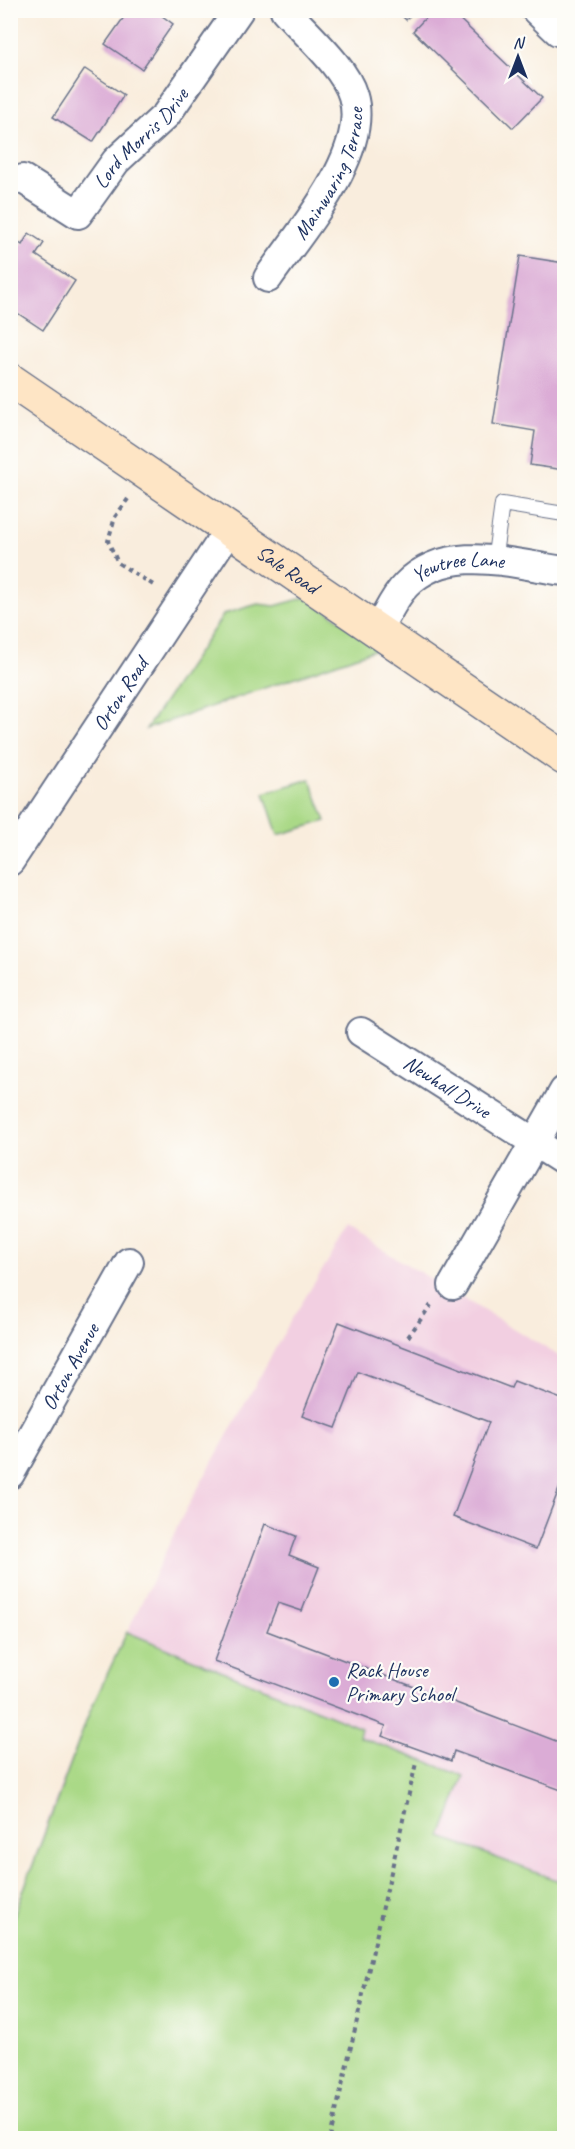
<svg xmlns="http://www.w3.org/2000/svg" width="575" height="2149" font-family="Caveat,sans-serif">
	<rect width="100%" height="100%" fill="#fdfcf7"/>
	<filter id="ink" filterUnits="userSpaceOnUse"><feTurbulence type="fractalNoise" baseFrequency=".0167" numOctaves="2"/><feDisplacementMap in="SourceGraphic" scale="12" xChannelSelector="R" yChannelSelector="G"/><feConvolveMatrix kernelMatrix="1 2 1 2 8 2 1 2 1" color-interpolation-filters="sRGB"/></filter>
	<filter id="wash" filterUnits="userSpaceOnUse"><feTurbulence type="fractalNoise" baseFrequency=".008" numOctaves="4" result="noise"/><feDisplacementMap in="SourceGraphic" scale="24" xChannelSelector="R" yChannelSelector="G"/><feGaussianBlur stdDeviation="1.35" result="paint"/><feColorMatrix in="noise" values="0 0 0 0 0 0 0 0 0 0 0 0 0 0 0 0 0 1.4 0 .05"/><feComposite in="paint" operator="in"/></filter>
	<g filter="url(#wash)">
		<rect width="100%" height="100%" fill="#f9eddd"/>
		<path fill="#f2cfe1" d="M348,1229L564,1359V2138H11V1924L56,1797L90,1711L182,1517L290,1322Z"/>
		<g fill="#aad987" stroke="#628472" stroke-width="1.5">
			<path d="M307,597L380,648L146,729L224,614L258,604L275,606Z"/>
			<path d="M310,779L326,821L278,835L264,793Z"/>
			<path d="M127,1632L361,1728L359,1737L464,1776L441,1837L564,1883V2138H11V1924L90,1711Z"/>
		</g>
		<g id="blocks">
			<g fill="#dbacd6">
				<path d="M129,10H154L173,24L142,69L105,44Z"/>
				<path d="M396,10H415L406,20Z"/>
				<path d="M433,10H450L542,98L513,128L413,31Z"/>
				<path d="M85,69L124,95L93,142L53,117Z"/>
				<path d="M29,233L44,243L36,255L75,281L43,330L10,308V237L22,245Z"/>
				<path d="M520,256L564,263V470L530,465L535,431L493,424Z"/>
				<path d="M339,1322L511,1388L514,1381L564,1400V1476L536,1549L453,1517L489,1422L358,1372L336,1428L302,1416Z"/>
				<path d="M265,1524L296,1536L289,1555L319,1567L302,1611L278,1603L267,1631L564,1744V1791L454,1751L451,1761L382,1736L386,1726L214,1661Z"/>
			</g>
		</g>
	</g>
	<g filter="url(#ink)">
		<use href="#blocks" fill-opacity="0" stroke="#69728a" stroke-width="1.5"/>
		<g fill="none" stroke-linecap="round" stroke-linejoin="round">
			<defs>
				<path id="lane" d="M494,562L502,504L564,514"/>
				<g id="street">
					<path d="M536,10L558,31H564"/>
					<path id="s1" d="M23,179L78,214L116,161L166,115L239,10"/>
					<path id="s2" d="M268,278C299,233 370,153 353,96C345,67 305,33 285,10"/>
					<path id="s3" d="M378,629C387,615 394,597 406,585C448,542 512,564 564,571"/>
					<path id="s4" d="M10,861L230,528"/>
					<path id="s5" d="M361,1032L564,1161"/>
					<path d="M453,1285L564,1091"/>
					<path id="s6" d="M10,1474L129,1262"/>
				</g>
				<g id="secondary">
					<path id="s7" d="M10,380L564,758"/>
				</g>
			</defs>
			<use href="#lane" stroke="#69728a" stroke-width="16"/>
			<use href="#street" stroke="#69728a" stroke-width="32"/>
			<use href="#secondary" stroke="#69728a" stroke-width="36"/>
			<g stroke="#69728a" stroke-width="4" stroke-dasharray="4.5 4.5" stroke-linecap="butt">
				<path d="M128,499L115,517L108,541L118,563L155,586"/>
				<path d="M408,1337L431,1305"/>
				<path d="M330,2138L416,1763"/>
			</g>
			<use href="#lane" stroke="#fff" stroke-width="14"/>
			<use href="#street" stroke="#fff" stroke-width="28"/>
			<use href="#secondary" stroke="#fee5c5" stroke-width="33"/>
		</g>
	</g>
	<circle fill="#1f6fb2" stroke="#fdfcf7" stroke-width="2" cx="334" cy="1682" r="6"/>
	<g text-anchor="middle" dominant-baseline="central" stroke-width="4.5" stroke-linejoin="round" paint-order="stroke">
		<g font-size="21" fill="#1b2f5e" stroke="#fdfcf7">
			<text stroke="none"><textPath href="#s1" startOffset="164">Lord Morris Drive</textPath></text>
			<text stroke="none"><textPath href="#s2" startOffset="123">Mainwaring Terrace</textPath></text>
			<text stroke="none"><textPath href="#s7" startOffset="336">Sale Road</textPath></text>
			<text stroke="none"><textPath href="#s3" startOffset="110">Yewtree Lane</textPath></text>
			<text stroke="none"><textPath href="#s4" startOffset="200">Orton Road</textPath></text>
			<text stroke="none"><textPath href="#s5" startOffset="102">Newhall Drive</textPath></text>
			<text stroke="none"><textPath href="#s6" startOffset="123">Orton Avenue</textPath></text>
		</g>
		<g font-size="21" fill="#1b2f5e" stroke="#fdfcf7" text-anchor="start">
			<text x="346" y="1670">Rack House<tspan x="346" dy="24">Primary School</tspan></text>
		</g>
	</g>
	<rect width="575" height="2149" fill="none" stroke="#fdfcf7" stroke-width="36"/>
	<g transform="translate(518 57)" stroke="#fdfcf7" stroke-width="4.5" paint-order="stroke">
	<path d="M0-4.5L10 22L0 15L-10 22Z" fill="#1b2f5e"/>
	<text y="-9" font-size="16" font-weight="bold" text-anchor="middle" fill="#1b2f5e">N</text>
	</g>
</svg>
